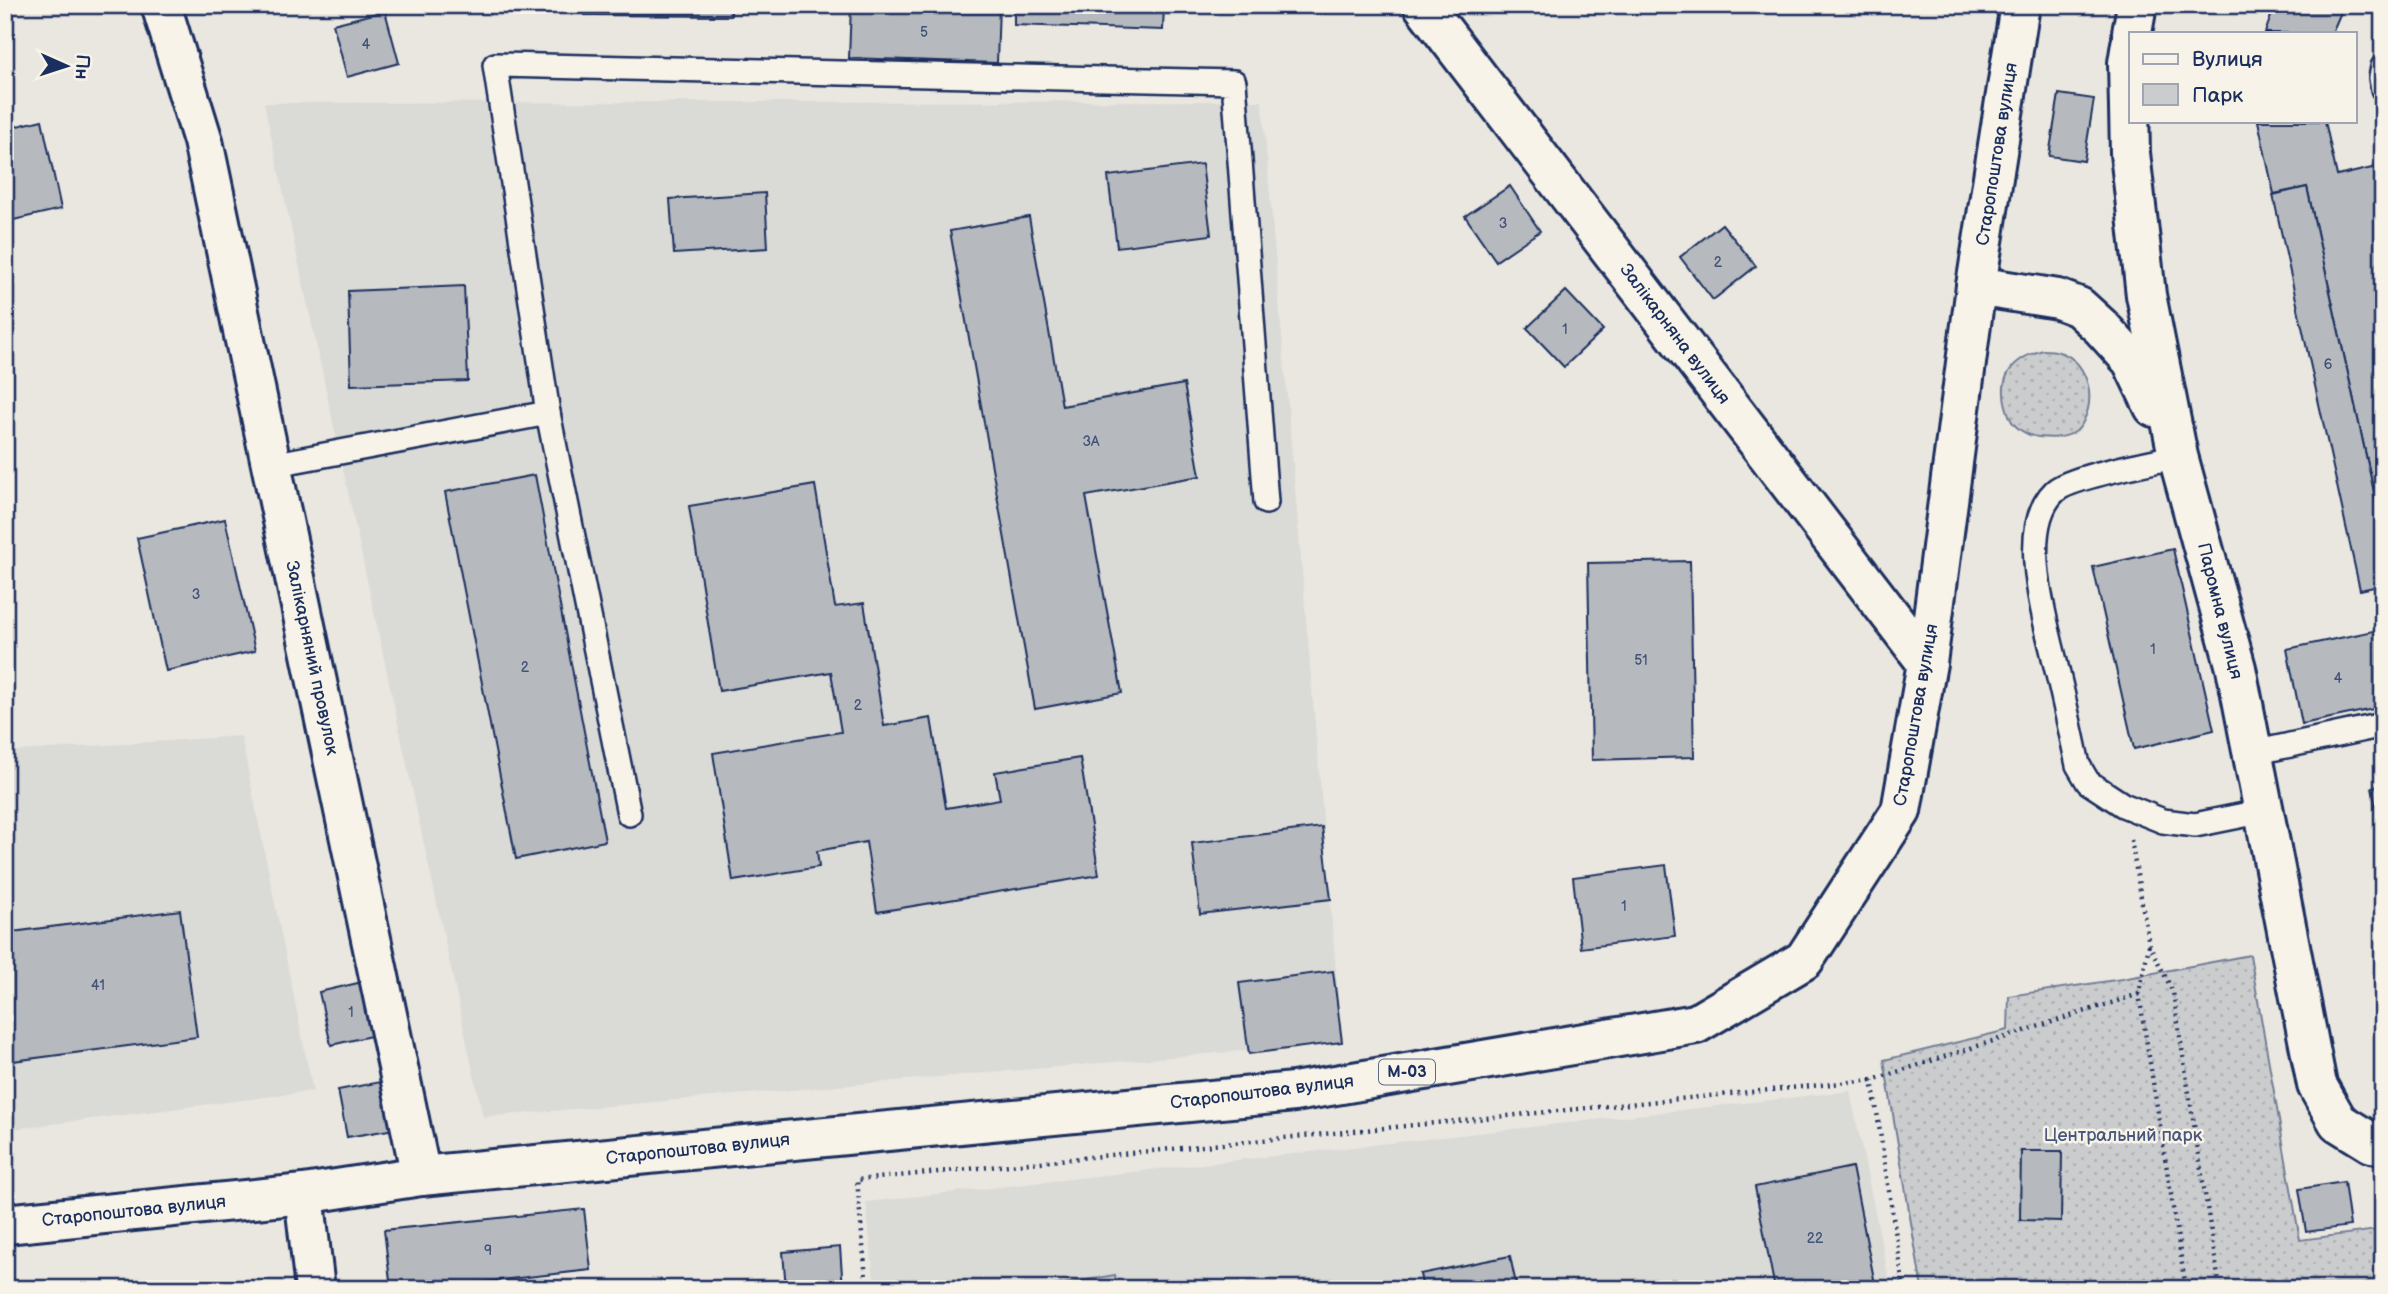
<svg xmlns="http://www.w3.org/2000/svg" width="2388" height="1294" font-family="'Balsamiq Sans',sans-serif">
	<defs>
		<pattern id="green-dots" width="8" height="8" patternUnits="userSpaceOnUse" patternTransform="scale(1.75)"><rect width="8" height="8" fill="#cbcccd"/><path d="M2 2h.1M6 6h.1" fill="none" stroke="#aeb0b2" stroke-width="1.8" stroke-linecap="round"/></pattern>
	</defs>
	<rect width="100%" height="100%" fill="#eae7e0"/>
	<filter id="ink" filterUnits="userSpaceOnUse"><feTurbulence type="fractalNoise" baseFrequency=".0143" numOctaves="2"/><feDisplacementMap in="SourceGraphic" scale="14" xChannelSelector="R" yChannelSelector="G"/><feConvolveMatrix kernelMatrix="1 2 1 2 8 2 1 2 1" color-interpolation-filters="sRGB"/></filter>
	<g filter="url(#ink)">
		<g fill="#dadad6">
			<path d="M1262,101L1342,1042L483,1117L264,103Z"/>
			<path d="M241,736L313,1091L5,1130V752Z"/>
			<path d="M1850,1091L1891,1289H875L866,1202Z"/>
		</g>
		<g fill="url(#green-dots)" stroke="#737e96" stroke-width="2">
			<path d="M2043,350C2048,350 2054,350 2059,352C2083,359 2093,387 2088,409C2086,417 2081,428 2075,432C2063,439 2050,438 2038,437C2028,436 2015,428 2011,420C1995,384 2006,360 2043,350Z"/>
			<path d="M2250,955L2300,1240L2377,1230L2383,1262V1289H1922L1884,1060L2008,1030L2009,996L2122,979Z"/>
		</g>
		<path fill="#cbcccd" stroke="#737e96" stroke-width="2" d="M1115,1275L1117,1289H1036Z"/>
		<g fill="#b6babf" stroke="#1b2f5e" stroke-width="2">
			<path d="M584,5H731V16L584,15Z"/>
			<path d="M851,5H999L997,63L849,58Z"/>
			<path d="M1014,5H1164L1163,30L1014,25Z"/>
			<path d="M2275,5H2344L2332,33H2265Z"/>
			<path d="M385,11L399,63L347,77L333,24Z"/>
			<path d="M2059,94L2094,99L2084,161L2049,156Z"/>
			<path d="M42,120L61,209L5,222V129Z"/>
			<path d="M2258,121H2325L2337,176L2381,166L2383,175V533L2307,187L2274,194Z"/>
			<path d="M1202,164L1211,235L1117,247L1108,176Z"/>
			<path d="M1510,186L1540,231L1496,261L1465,216Z"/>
			<path d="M2307,187L2383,533V585L2360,590L2273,195Z"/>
			<path d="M765,193L768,248L674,254L670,199Z"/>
			<path d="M1029,217L1062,406L1184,384L1200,476L1086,496L1122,693L1035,709L950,231Z"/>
			<path d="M1722,224L1756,266L1713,300L1680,257Z"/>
			<path d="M464,286L468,381L351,385L348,291Z"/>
			<path d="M1566,291L1603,330L1564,367L1527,328Z"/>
			<path d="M535,475L605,841L516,859L445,492Z"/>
			<path d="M815,485L835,607L864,603L884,726L931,718L946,808L1000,799L995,772L1080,758L1099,875L877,912L866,842L817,851L819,867L733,881L713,753L841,732L831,672L719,691L689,506Z"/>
			<path d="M225,519L255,651L166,671L137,538Z"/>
			<path d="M2173,549L2214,730L2134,749L2093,567Z"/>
			<path d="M1690,561L1694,757L1592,760L1588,563Z"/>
			<path d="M2383,629V707L2302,724L2287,649Z"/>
			<path d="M2383,785V845L2372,787Z"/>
			<path d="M1322,827L1331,899L1200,914L1192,843Z"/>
			<path d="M1666,865L1675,936L1581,948L1573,877Z"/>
			<path d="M180,910L197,1037L5,1062V933Z"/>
			<path d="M1333,971L1342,1042L1249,1054L1239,983Z"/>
			<path d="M371,980L384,1033L331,1045L319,992Z"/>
			<path d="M386,1081L395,1129L347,1137L338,1090Z"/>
			<path d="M2021,1151H2062L2061,1221L2020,1220Z"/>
			<path d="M1852,1167L1876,1289H1775L1755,1187Z"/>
			<path d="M2344,1182L2350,1226L2306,1232L2299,1189Z"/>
			<path d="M584,1209L591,1270L465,1284L466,1289H391L384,1230Z"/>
			<path d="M840,1247L843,1289H786L783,1252Z"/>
			<path d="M1510,1256L1517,1289H1423L1420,1274Z"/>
		</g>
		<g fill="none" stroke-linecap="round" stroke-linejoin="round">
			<defs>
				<g id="service">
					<path d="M2383,67L2381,78L2383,89"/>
					<path d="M548,413L495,65L1234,82L1266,502"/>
					<path d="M2178,456C2153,462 2072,476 2055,491C2016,528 2046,621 2056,666C2064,699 2071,732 2078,765L2088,782L2123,805L2163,821L2195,825L2264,811"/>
					<path d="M271,465L548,413L629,814"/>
					<path d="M2253,753L2383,725"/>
				</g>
				<g id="minor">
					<path d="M161,5L203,141L421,1176"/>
					<path d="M1423,5L1927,663"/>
					<path d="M2132,33L2137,5"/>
					<path d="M2131,44L2128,63L2130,153L2146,295L2178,456L2236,668L2317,1085L2338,1122L2372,1143L2383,1145"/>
					<path d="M1976,286L2058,299L2079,307L2101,327L2132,361L2154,407"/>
				</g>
				<path id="tertiary" d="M304,1194L315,1289"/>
				<path id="trunk" d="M5,1224L304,1194L421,1176L1294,1092L1696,1024L1804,960L1901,811L1927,663L1976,286L2020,5"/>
			</defs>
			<use href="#service" stroke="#1b2f5e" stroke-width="28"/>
			<use href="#minor" stroke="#1b2f5e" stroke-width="44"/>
			<use href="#tertiary" stroke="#1b2f5e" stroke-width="44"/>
			<use href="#trunk" stroke="#1b2f5e" stroke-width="44"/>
			<g stroke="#1b2f5e" stroke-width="4.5" stroke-dasharray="2 5" stroke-linecap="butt">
				<path d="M2131,840L2149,944L2173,992L2220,1289"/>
				<path d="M2149,945L2139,994L2186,1289"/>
				<path d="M867,1289L857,1180L1872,1080"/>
				<path d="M1904,1289L1872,1080L2139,994"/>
			</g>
			<use href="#service" stroke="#f7f3e8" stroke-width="23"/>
			<use href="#minor" stroke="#f7f3e8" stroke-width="38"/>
			<use href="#tertiary" stroke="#f7f3e8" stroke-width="38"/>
			<use href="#trunk" stroke="#f7f3e8" stroke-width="38"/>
		</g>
	</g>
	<g text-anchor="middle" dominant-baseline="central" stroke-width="5" stroke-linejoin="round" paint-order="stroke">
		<g font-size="14" fill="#425276">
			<text x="924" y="32">5</text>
			<text x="366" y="44">4</text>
			<text x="1503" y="223">3</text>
			<text x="1718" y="262">2</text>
			<text x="1565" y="329">1</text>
			<text x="2328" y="364">6</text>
			<text x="1091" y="441">3А</text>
			<text x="196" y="594">3</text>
			<text x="2153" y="649">1</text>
			<text x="1641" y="660">51</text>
			<text x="525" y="667">2</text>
			<text x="2338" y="678">4</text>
			<text x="858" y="705">2</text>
			<text x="1624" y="906">1</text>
			<text x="98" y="985">41</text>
			<text x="351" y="1012">1</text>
			<text x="1815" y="1238">22</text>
			<text x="488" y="1250">9</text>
		</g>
		<rect fill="#f7f3e8" stroke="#5d6a87" stroke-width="2" x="1379" y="1059.5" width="56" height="25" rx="5"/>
		<g font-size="16" font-weight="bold" fill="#1b2f5e">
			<text x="1407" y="1072">М-03</text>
		</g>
		<g font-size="18" fill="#1b2f5e" stroke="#f7f3e8">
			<text transform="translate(1997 154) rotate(-81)">Старопоштова вулиця</text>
			<text transform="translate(1675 334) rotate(53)">Залікарняна вулиця</text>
			<text transform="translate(2220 611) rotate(76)">Паромна вулиця</text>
			<text transform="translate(312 658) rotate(78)">Залікарняний провулок</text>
			<text transform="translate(1916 715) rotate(-80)">Старопоштова вулиця</text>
			<text transform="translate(1262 1092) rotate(-7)">Старопоштова вулиця</text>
			<text transform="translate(698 1149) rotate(-6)">Старопоштова вулиця</text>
			<text transform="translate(134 1211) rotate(-6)">Старопоштова вулиця</text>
		</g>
		<g font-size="18" fill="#47567a" stroke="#f7f3e8">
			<text x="2123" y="1135">Центральний парк</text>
		</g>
	</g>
	<rect width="2388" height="1294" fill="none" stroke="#f7f3e8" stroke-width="28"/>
	<rect x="14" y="14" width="2360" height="1266" fill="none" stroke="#1b2f5e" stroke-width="2.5" filter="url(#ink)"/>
	<rect x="2129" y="32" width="228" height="91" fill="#f7f3e8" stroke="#9fa5b1" stroke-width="2"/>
	<rect x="2143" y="54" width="35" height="10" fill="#f7f3e8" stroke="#9fa5b1" stroke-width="2"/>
	<text x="2192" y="66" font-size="21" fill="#1b2f5e">Вулиця</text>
	<rect x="2143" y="84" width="35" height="21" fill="#cbcccd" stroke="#9fa5b1" stroke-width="2"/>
	<text x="2192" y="102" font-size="21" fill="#1b2f5e">Парк</text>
	<g transform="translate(66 66) rotate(93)" stroke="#f7f3e8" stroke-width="5" paint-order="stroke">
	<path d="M0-5L12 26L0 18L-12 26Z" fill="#1b2f5e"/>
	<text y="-10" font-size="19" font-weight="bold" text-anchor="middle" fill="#1b2f5e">Пн</text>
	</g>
</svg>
